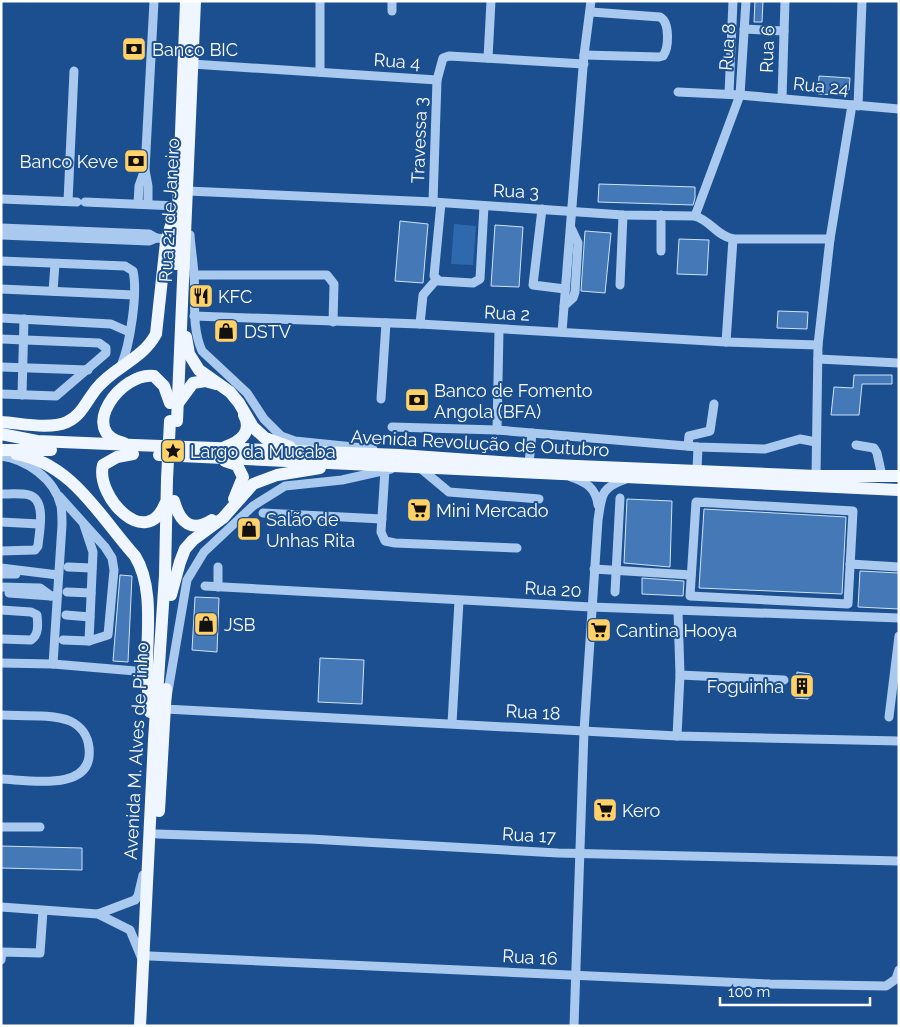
<svg xmlns="http://www.w3.org/2000/svg" width="900" height="1027" font-family="Raleway,sans-serif">
	<rect width="100%" height="100%" fill="#1b4f8f"/>
	<path fill="#2e69ad" d="M454,224L476,226L473,265L451,264Z"/>
	<g fill="#4478b7" stroke="#cfe3fa">
		<path d="M755,1H763L762,22H754Z"/>
		<path d="M819,76L850,78L849,90L843,89V95L818,94Z"/>
		<path d="M599,184L695,187V198L693,205L598,202Z"/>
		<path d="M400,221L428,224L423,283L395,281Z"/>
		<path d="M495,225L523,227L519,287L491,286Z"/>
		<path d="M585,231L611,233L605,293L581,291Z"/>
		<path d="M679,239L709,240L707,275L677,274Z"/>
		<path d="M778,311L808,312L807,329L777,328Z"/>
		<path d="M854,375H892V384H862L859,415H831L834,387L853,388Z"/>
		<path d="M627,499L672,501L670,567L624,563Z"/>
		<path d="M704,509L846,517L842,594L699,588Z"/>
		<path d="M860,571L899,573V609L858,607Z"/>
		<path d="M120,575L132,576L128,662L113,661Z"/>
		<path d="M642,578L684,581L683,596L642,594Z"/>
		<path d="M195,597L219,598L217,652L192,650Z"/>
		<path d="M320,658L364,660L362,704L318,702Z"/>
		<path d="M797,672L810,674L808,699L795,698Z"/>
		<path d="M1,846L82,848V870L1,868Z"/>
	</g>
	<g fill="none" stroke-linecap="round" stroke-linejoin="round">
		<g stroke="#a9c9ee" stroke-width="9">
			<path d="M320,1V72"/>
			<path d="M392,11V1"/>
			<path d="M744,29L784,31"/>
			<path d="M584,55L659,57L663,56C669,48 670,22 660,17L591,12"/>
			<path d="M488,58L491,1"/>
			<path d="M192,64L437,80"/>
			<path d="M678,92L740,95L899,109"/>
			<path d="M729,94L733,1"/>
			<path d="M782,98L785,1"/>
			<path d="M858,106L862,1"/>
			<path d="M145,170L148,186V204"/>
			<path d="M187,191L433,202L623,215L695,216C711,221 717,236 733,239L726,342"/>
			<path d="M1,199L77,202"/>
			<path d="M68,201L74,71"/>
			<path d="M85,202L177,206"/>
			<path d="M433,202L437,80L443,58L449,56L584,64"/>
			<path d="M441,203L434,276L439,281L473,283L480,279L484,206"/>
			<path d="M138,204L139,186L145,169L154,1"/>
			<path d="M542,209L533,285L565,289"/>
			<path d="M695,216L740,95L746,1"/>
			<path d="M1,228L149,234L156,238"/>
			<path d="M1,235L149,241L156,238L167,239"/>
			<path d="M190,235C191,248 193,261 194,274C196,300 191,326 202,351L247,393L264,419L281,436L295,441L373,449"/>
			<path d="M733,239H830"/>
			<path d="M661,251V215"/>
			<path d="M1,261L125,266L133,271C138,293 130,345 121,366"/>
			<path d="M194,275H327L334,284L333,322"/>
			<path d="M620,285L623,215"/>
			<path d="M1,289L134,295"/>
			<path d="M53,291L55,264"/>
			<path d="M564,306L573,298L575,292L578,243L571,228"/>
			<path d="M194,316L420,324L726,342L818,345"/>
			<path d="M1,318L111,324L129,332"/>
			<path d="M420,324L423,295L436,280"/>
			<path d="M562,332L584,55L591,1"/>
			<path d="M1,339L99,343L106,348V353L56,396L1,394"/>
			<path d="M818,359L899,363"/>
			<path d="M1,367L88,370"/>
			<path d="M22,395L24,319"/>
			<path d="M381,399L386,323"/>
			<path d="M392,427L497,430L698,447L765,449L800,439L816,442"/>
			<path d="M497,430L499,330"/>
			<path d="M856,445L874,448L877,453L882,476"/>
			<path d="M688,446L689,436L710,431L714,404"/>
			<path d="M1,456C26,459 55,479 61,506C62,512 62,519 62,525L53,664"/>
			<path d="M529,464L532,433"/>
			<path d="M419,467L449,492L539,499"/>
			<path d="M391,469L342,480L285,486L253,506L204,552L187,580L165,709L677,736L899,741"/>
			<path d="M385,470L381,532L385,541L395,543L517,548"/>
			<path d="M697,470L698,447"/>
			<path d="M816,476L818,345L830,239L852,105"/>
			<path d="M571,477C586,482 596,488 598,505"/>
			<path d="M1,494C10,494 21,493 29,495C47,500 39,532 38,546L35,550L1,551"/>
			<path d="M59,496L105,547L112,558L114,570L108,635L89,641L63,640"/>
			<path d="M696,502L853,511L848,604L690,596Z"/>
			<path d="M263,513L382,519"/>
			<path d="M1,522L39,524"/>
			<path d="M84,525L93,552L89,641"/>
			<path d="M850,564L899,567"/>
			<path d="M68,567L92,568"/>
			<path d="M218,567V587"/>
			<path d="M1,568L58,575"/>
			<path d="M594,569L691,575"/>
			<path d="M1,574H16"/>
			<path d="M205,586L591,607L899,618"/>
			<path d="M1,587L40,588L51,596H57"/>
			<path d="M67,592L91,593"/>
			<path d="M615,592L620,498"/>
			<path d="M9,593L51,596"/>
			<path d="M1,610L31,612L37,615C38,624 39,635 31,640L1,639"/>
			<path d="M66,615L90,617"/>
			<path d="M1,663L53,664L147,672"/>
			<path d="M680,675L784,680"/>
			<path d="M1,715C20,716 54,714 70,721C81,726 88,736 89,748C94,793 28,780 1,779"/>
			<path d="M889,717L899,636"/>
			<path d="M452,723L459,601"/>
			<path d="M677,736L680,675L678,611"/>
			<path d="M1,827H40"/>
			<path d="M157,834L310,839L558,853L899,861"/>
			<path d="M1,907L98,914L130,930L142,959"/>
			<path d="M98,914L135,900L138,896L143,875"/>
			<path d="M150,956L770,984L886,986L896,979L899,970"/>
			<path d="M1,960L2,952L40,953L43,911"/>
			<path d="M574,1026L584,731L598,520C602,495 600,488 626,479"/>
		</g>
		<g stroke="#f0f6ff" stroke-width="12">
			<path d="M176,264L186,1"/>
			<path d="M186,337L189,354L199,370L230,392L239,403L253,427L265,438L290,447"/>
			<path d="M179,402L193,383L205,381L216,384"/>
			<path d="M177,421L195,1"/>
			<path d="M1,422C20,423 49,430 67,422C82,415 87,400 97,388C115,366 142,360 156,334L166,242L172,222"/>
			<path d="M1,434L37,441L134,445L400,455L529,464L816,476H899"/>
			<path d="M124,443C76,432 122,371 154,376L164,386L170,403"/>
			<path d="M225,447C240,442 253,432 244,415"/>
			<path d="M1,450H51"/>
			<path d="M16,454C72,463 100,517 135,556C155,588 146,637 147,674C147,686 149,699 150,712"/>
			<path d="M133,454L117,457L103,465C95,496 146,551 165,504"/>
			<path d="M159,455C405,466 652,477 899,490"/>
			<path d="M225,461L237,465L243,477L234,499"/>
			<path d="M174,501C180,523 192,533 212,520"/>
			<path d="M171,595L180,562L185,549L193,540L223,518L253,484L277,475L320,468"/>
			<path d="M159,811L166,689"/>
			<path d="M140,1026L154,740L165,575L167,479"/>
		</g>
		<path stroke="#f0f6ff" stroke-width="12" d="M167,479L170,421"/>
	</g>
	<defs>
		<symbol id="bank-square" viewBox="-11 -11 22 22"><rect x="-9" y="-9" width="18" height="18" rx="4" fill="#ffd166" stroke="#1b4f8f"/><path d="M-6-4H6V4H-6ZM0-2.3a2.3 2.3 0 1 0 0 4.6a2.3 2.3 0 1 0 0-4.6Z" fill="#111"/></symbol>
		<symbol id="restaurant-square" viewBox="-11 -11 22 22"><rect x="-9" y="-9" width="18" height="18" rx="4" fill="#ffd166" stroke="#1b4f8f"/><path d="M-5-6h1v4h1v-4h1v4h1v-4h1v5L-1.5 .5V6h-2V.5L-5-1ZM5-6V6H3V1.5H1.5Q1.5-4 5-6Z" fill="#111"/></symbol>
		<symbol id="shop-square" viewBox="-11 -11 22 22"><rect x="-9" y="-9" width="18" height="18" rx="4" fill="#ffd166" stroke="#1b4f8f"/><path d="M-5-2.5h2.3a2.7 3.5 0 0 1 5.4 0H5L5.5 6h-11ZM-1.5-2.5h3a1.5 2.3 0 0 0-3 0Z" fill="#111"/></symbol>
		<symbol id="sight-square" viewBox="-11 -11 22 22"><rect x="-9" y="-9" width="18" height="18" rx="4" fill="#ffd166" stroke="#1b4f8f"/><path d="M0-6L1.8-2.2L6-1.7L2.9 1.2L3.7 5.4L0 3.3L-3.7 5.4L-2.9 1.2L-6-1.7L-1.8-2.2Z" fill="#111"/></symbol>
		<symbol id="supermarket-square" viewBox="-11 -11 22 22"><rect x="-9" y="-9" width="18" height="18" rx="4" fill="#ffd166" stroke="#1b4f8f"/><path d="M-6-5.5h2.5l.6 2H6L4.5 2H-2.5L-4.4-4H-6ZM-1.5 3.2a1.3 1.3 0 1 0 .1 0ZM3 3.2a1.3 1.3 0 1 0 .1 0Z" fill="#111"/></symbol>
		<symbol id="building-square" viewBox="-11 -11 22 22"><rect x="-9" y="-9" width="18" height="18" rx="4" fill="#ffd166" stroke="#1b4f8f"/><path d="M-4-6H4V6H1V3H-1V6H-4ZM-2.5-4.3h1.7v1.8h-1.7ZM.8-4.3h1.7v1.8H.8ZM-2.5-1h1.7V.8h-1.7ZM.8-1h1.7V.8H.8Z" fill="#111"/></symbol>
	</defs>
	<g fill-rule="evenodd">
		<use href="#bank-square" x="120" y="35" width="28" height="28"/>
		<use href="#bank-square" x="122" y="147" width="28" height="28"/>
		<use href="#restaurant-square" x="187" y="282" width="28" height="28"/>
		<use href="#shop-square" x="212" y="317" width="28" height="28"/>
		<use href="#bank-square" x="403" y="386" width="28" height="28"/>
		<use href="#sight-square" x="159" y="437" width="28" height="28"/>
		<use href="#supermarket-square" x="405" y="496" width="28" height="28"/>
		<use href="#shop-square" x="235" y="515" width="28" height="28"/>
		<use href="#shop-square" x="192" y="610" width="28" height="28"/>
		<use href="#supermarket-square" x="585" y="616" width="28" height="28"/>
		<use href="#building-square" x="788" y="672" width="28" height="28"/>
		<use href="#supermarket-square" x="591" y="796" width="28" height="28"/>
	</g>
	<g text-anchor="middle" dominant-baseline="central" stroke-width="4" stroke-linejoin="round" paint-order="stroke">
		<g font-size="18" fill="#fff" stroke="#1b4f8f">
			<text transform="translate(727 47) rotate(-86)">Rua 8</text>
			<text transform="translate(767 49) rotate(-88)">Rua 6</text>
			<text transform="translate(397 61) rotate(4)">Rua 4</text>
			<text transform="translate(821 86) rotate(6)">Rua 24</text>
			<text transform="translate(419 140) rotate(-88)">Travessa 3</text>
			<text transform="translate(516 191) rotate(2)">Rua 3</text>
			<text transform="translate(169 210) rotate(-87)">Rua 21 de Janeiro</text>
			<text transform="translate(507 313) rotate(3)">Rua 2</text>
			<text transform="translate(480 443) rotate(3)">Avenida Revolução de Outubro</text>
			<text transform="translate(553 589) rotate(3)">Rua 20</text>
			<text transform="translate(533 712) rotate(3)">Rua 18</text>
			<text transform="translate(136 751) rotate(-87)">Avenida M. Alves de Pinho</text>
			<text transform="translate(529 835) rotate(3)">Rua 17</text>
			<text transform="translate(530 957) rotate(3)">Rua 16</text>
		</g>
		<g font-size="18" fill="#fff" stroke="#1b4f8f" text-anchor="start">
			<text x="152" y="49">Banco BIC</text>
			<text x="118" y="161" text-anchor="end">Banco Keve</text>
			<text x="218" y="296">KFC</text>
			<text x="244" y="331">DSTV</text>
			<text x="434" y="390">Banco de Fomento<tspan x="434" dy="21">Angola (BFA)</tspan></text>
			<text x="190" y="451">Largo da Mucaba</text>
			<text x="436" y="510">Mini Mercado</text>
			<text x="266" y="519">Salão de<tspan x="266" dy="21">Unhas Rita</tspan></text>
			<text x="224" y="624">JSB</text>
			<text x="616" y="630">Cantina Hooya</text>
			<text x="784" y="686" text-anchor="end">Foguinha</text>
			<text x="622" y="810">Kero</text>
		</g>
	</g>
	<rect width="900" height="1027" fill="none" stroke="#ffffff" stroke-width="5"/>
	<path d="M720 997v8h150v-8" fill="none" stroke="#ffffff" stroke-width="2.5"/>
	<text x="728" y="997" font-size="15" fill="#ffffff" stroke="#1b4f8f" stroke-width="4" paint-order="stroke">100 m</text>
</svg>
